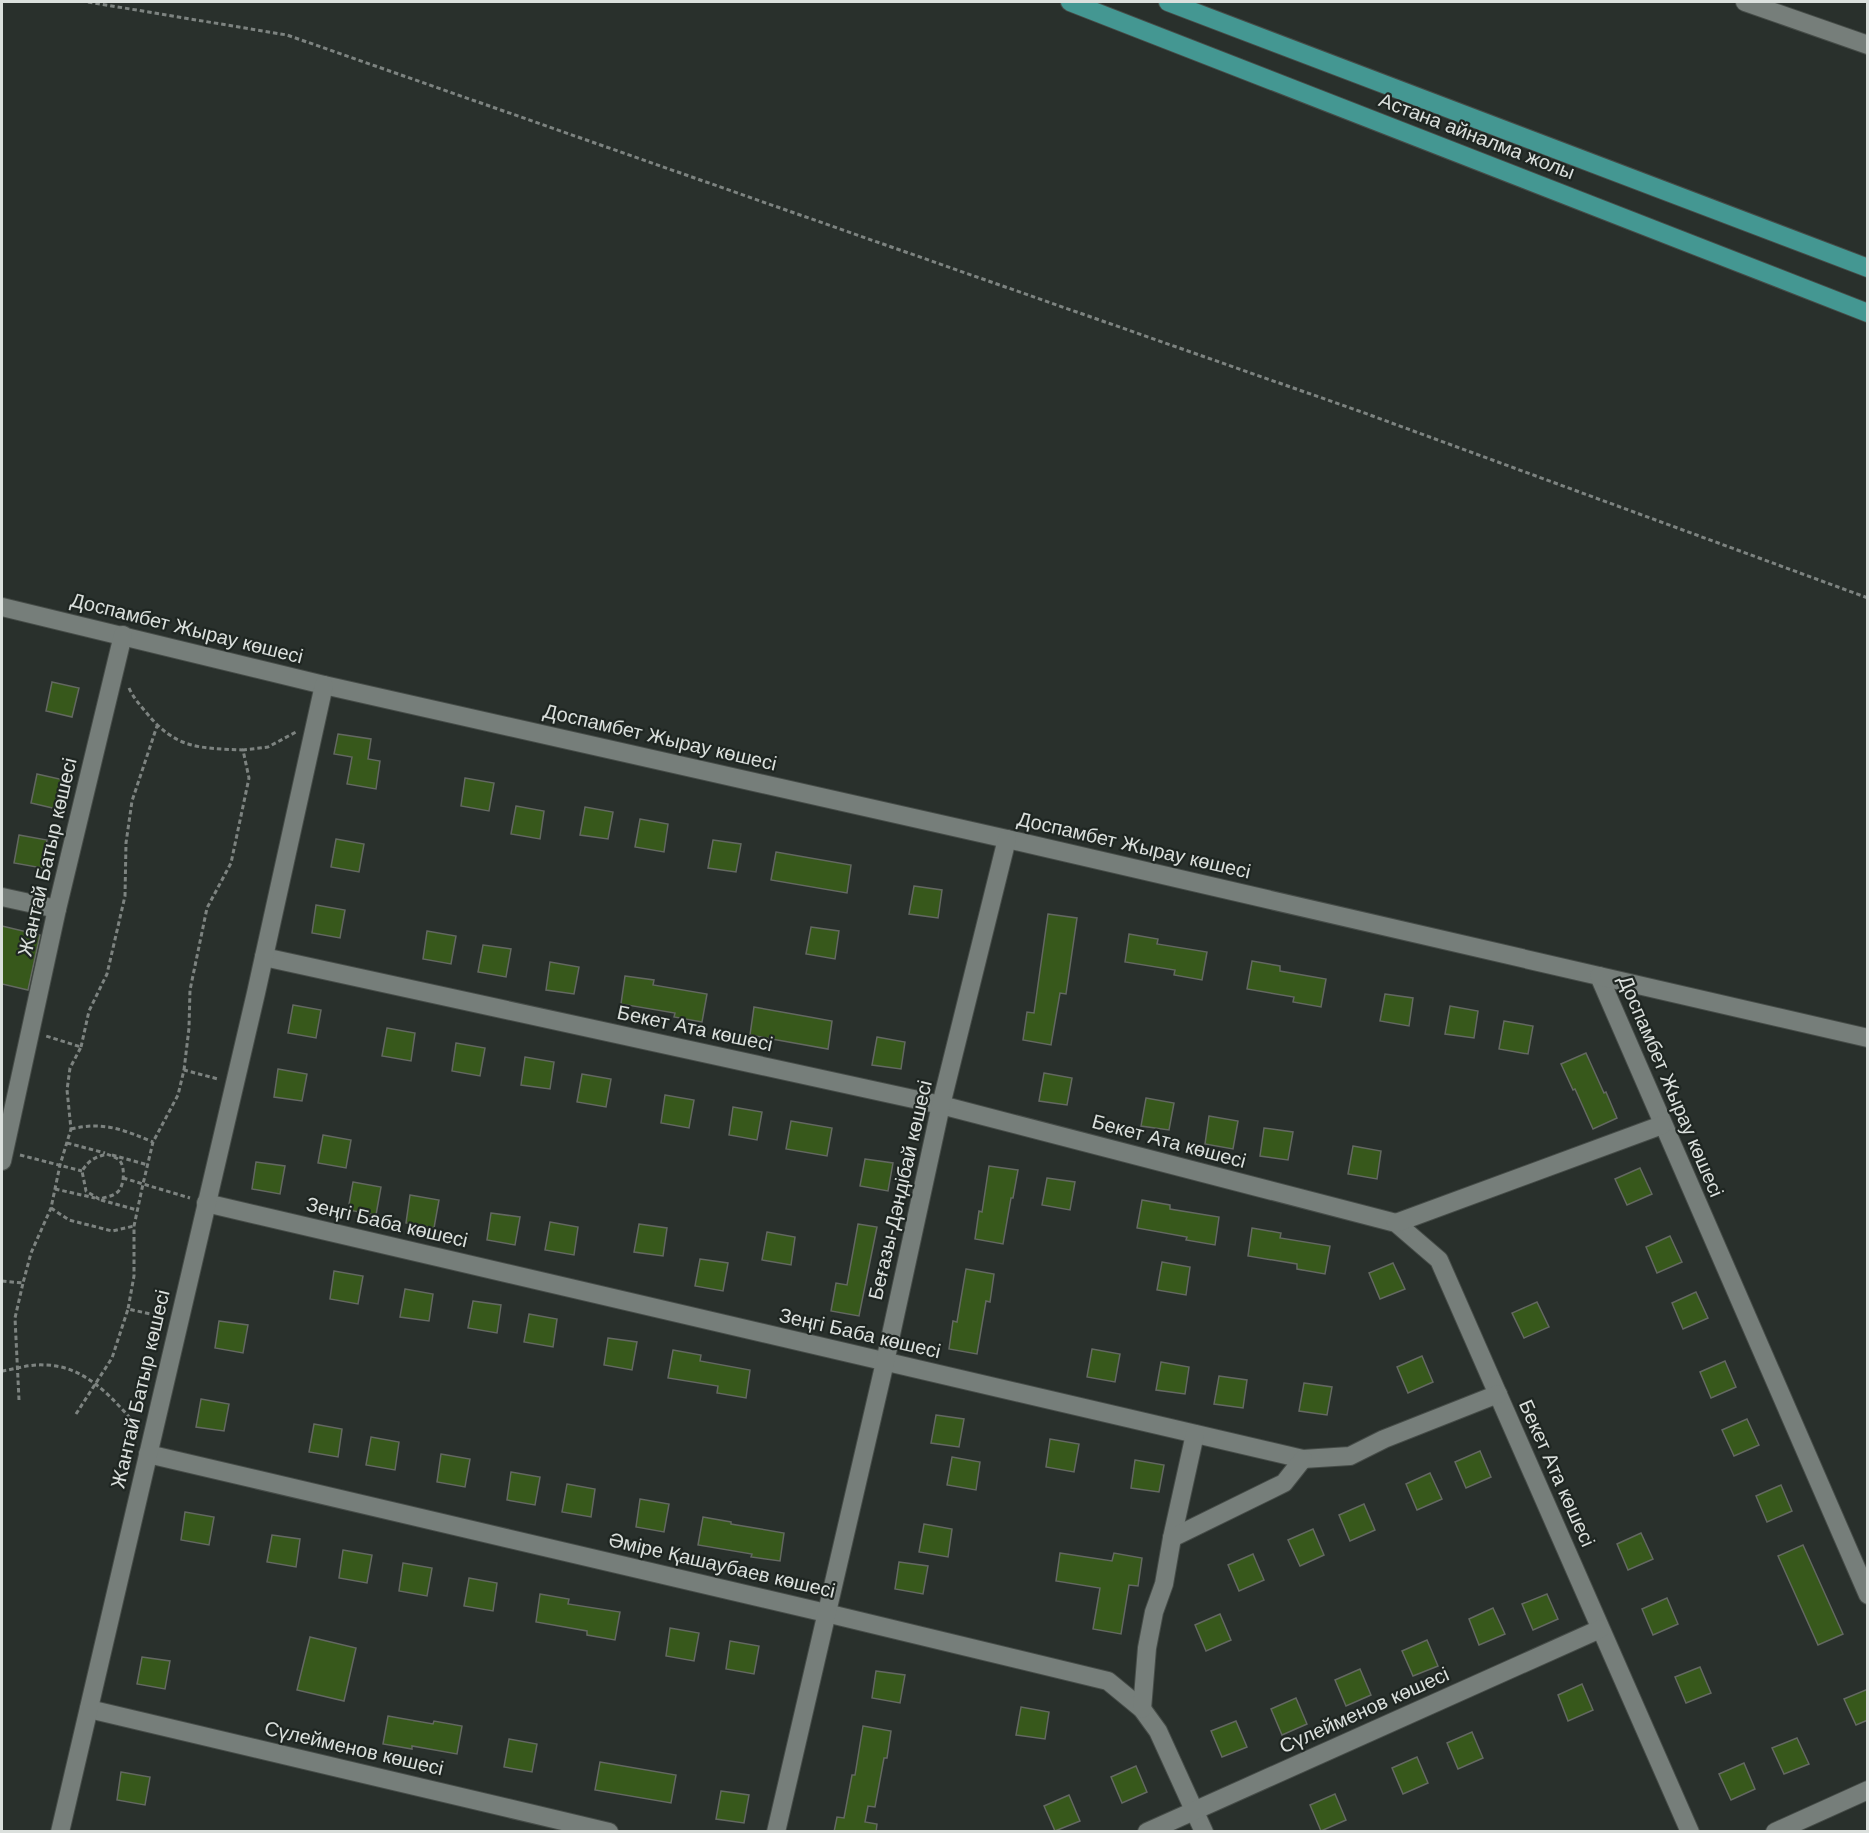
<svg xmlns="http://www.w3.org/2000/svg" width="1869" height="1833" font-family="Arial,sans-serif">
	<rect width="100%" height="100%" fill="#29302c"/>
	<g fill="#37581b" stroke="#636861" stroke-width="1.5">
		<path d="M52,682L79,688L72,717L46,711Z"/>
		<path d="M338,734L371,739L368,759L380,761L376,789L347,784L352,757L334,754Z"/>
		<path d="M37,774L64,780L57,809L31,803Z"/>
		<path d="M465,778L494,783L489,811L461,806Z"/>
		<path d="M516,806L544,811L540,839L511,834Z"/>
		<path d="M585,807L613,812L608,839L580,835Z"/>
		<path d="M640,819L668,824L664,852L635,847Z"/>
		<path d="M19,835L47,840L42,868L14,863Z"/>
		<path d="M336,839L364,844L359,872L331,867Z"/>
		<path d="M713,840L741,844L736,872L708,868Z"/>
		<path d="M776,852L851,865L847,893L771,880Z"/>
		<path d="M914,886L942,890L938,918L909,914Z"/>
		<path d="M316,905L345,910L340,938L312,933Z"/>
		<path d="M1048,914L1077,918L1066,994L1060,993L1051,1045L1023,1040L1027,1012L1034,1013Z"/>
		<path d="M2,926L40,935L28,990L2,984Z"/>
		<path d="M811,927L839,931L835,959L806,954Z"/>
		<path d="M427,931L456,936L451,964L423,959Z"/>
		<path d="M1129,934L1158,939L1157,944L1207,952L1202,980L1174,975L1175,970L1125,962Z"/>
		<path d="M483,945L511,949L506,977L478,972Z"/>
		<path d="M1252,961L1280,966V971L1326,979L1321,1007L1293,1002L1294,997L1247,989Z"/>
		<path d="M550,962L579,967L574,994L546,990Z"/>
		<path d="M625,976L654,980L653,985L707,994L702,1022L674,1017L675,1013L621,1004Z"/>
		<path d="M1385,994L1413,998L1409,1026L1380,1021Z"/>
		<path d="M293,1005L321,1010L316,1038L288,1033Z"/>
		<path d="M1450,1006L1478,1011L1474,1038L1445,1034Z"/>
		<path d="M754,1007L832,1021L828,1049L750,1035Z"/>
		<path d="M1504,1021L1533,1026L1528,1054L1499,1049Z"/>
		<path d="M387,1028L415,1033L411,1061L382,1056Z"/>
		<path d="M877,1037L905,1042L901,1069L872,1065Z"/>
		<path d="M456,1043L485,1048L480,1076L452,1071Z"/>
		<path d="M1586,1053L1604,1093L1606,1092L1617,1118L1593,1129L1575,1089L1573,1090L1561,1064Z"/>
		<path d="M525,1057L554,1062L550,1089L521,1085Z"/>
		<path d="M278,1069L307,1074L302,1101L274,1097Z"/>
		<path d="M1044,1073L1072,1078L1067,1105L1039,1101Z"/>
		<path d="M582,1074L611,1079L606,1107L577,1102Z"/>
		<path d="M665,1095L694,1100L689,1128L661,1123Z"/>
		<path d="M1146,1098L1174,1103L1169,1130L1141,1126Z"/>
		<path d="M733,1107L762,1112L757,1140L729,1135Z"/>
		<path d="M1209,1116L1238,1121L1233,1149L1205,1144Z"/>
		<path d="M791,1121L832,1128L827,1156L786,1149Z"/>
		<path d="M1264,1128L1293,1132L1288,1160L1260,1156Z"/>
		<path d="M323,1135L351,1140L346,1168L318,1163Z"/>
		<path d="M1353,1146L1381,1151L1377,1179L1348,1174Z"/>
		<path d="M865,1159L893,1163L888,1191L860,1186Z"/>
		<path d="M256,1162L285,1166L280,1194L252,1189Z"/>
		<path d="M989,1166L1018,1170L1013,1198H1011L1003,1244L975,1239L979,1211L982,1212Z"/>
		<path d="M1640,1168L1652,1194L1627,1205L1615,1179Z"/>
		<path d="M1047,1178L1075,1182L1070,1210L1042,1205Z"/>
		<path d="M353,1182L381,1187L376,1215L348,1210Z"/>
		<path d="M410,1195L439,1200L434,1228L406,1223Z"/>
		<path d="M1142,1200L1170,1205V1209L1219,1217L1215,1245L1186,1240L1187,1237L1137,1228Z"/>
		<path d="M491,1213L520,1217L515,1245L487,1240Z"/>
		<path d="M550,1222L578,1227L574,1255L545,1250Z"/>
		<path d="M639,1224L667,1228L663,1256L634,1252Z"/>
		<path d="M858,1224L877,1227L859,1316L831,1311L836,1283L847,1285Z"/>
		<path d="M1252,1228L1281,1233L1280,1238L1330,1246L1325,1274L1297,1269V1264L1248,1256Z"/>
		<path d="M767,1232L795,1237L791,1265L762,1260Z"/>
		<path d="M1670,1236L1682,1262L1657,1273L1646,1247Z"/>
		<path d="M700,1259L728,1263L723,1291L695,1286Z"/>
		<path d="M1162,1262L1190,1267L1186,1295L1157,1290Z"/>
		<path d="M1393,1263L1405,1289L1380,1299L1369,1273Z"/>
		<path d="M966,1269L994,1274L990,1302L986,1301L977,1354L949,1349L953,1321L957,1322Z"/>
		<path d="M334,1271L363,1276L358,1304L330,1299Z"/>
		<path d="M405,1289L433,1294L429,1321L400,1317Z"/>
		<path d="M1696,1292L1708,1318L1683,1329L1672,1303Z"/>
		<path d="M473,1301L501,1305L497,1333L468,1328Z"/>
		<path d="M1537,1302L1549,1327L1524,1338L1512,1313Z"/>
		<path d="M529,1314L557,1319L553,1347L524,1342Z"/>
		<path d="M219,1321L248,1325L243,1353L215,1348Z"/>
		<path d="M608,1338L637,1342L632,1370L604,1365Z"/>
		<path d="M1092,1349L1120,1354L1115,1382L1087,1377Z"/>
		<path d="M673,1350L701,1355L700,1361L750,1370L746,1398L717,1393L718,1386L668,1378Z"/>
		<path d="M1422,1356L1433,1382L1408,1393L1397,1367Z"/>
		<path d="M1725,1361L1736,1387L1711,1398L1700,1372Z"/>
		<path d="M1161,1362L1189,1367L1185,1394L1156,1390Z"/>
		<path d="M1219,1376L1247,1380L1243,1408L1214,1404Z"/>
		<path d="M1304,1383L1332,1387L1327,1415L1299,1411Z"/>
		<path d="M201,1399L229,1404L224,1431L196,1427Z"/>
		<path d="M936,1415L964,1419L959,1447L931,1443Z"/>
		<path d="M1747,1419L1759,1445L1734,1456L1722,1430Z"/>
		<path d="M314,1424L342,1429L338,1457L309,1452Z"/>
		<path d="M371,1437L399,1442L395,1470L366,1465Z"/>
		<path d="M1050,1439L1079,1444L1074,1472L1046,1467Z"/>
		<path d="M1480,1451L1491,1477L1466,1488L1455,1462Z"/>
		<path d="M441,1454L470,1459L465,1487L437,1482Z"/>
		<path d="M952,1457L980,1462L976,1490L947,1485Z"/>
		<path d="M1135,1460L1164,1465L1159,1492L1131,1488Z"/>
		<path d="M511,1472L540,1477L535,1505L507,1500Z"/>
		<path d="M1430,1473L1442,1499L1417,1510L1406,1484Z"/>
		<path d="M567,1484L595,1489L591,1517L562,1512Z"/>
		<path d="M1781,1485L1792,1511L1767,1522L1756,1496Z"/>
		<path d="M640,1499L669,1504L664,1532L636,1527Z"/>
		<path d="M1364,1504L1375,1530L1350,1541L1339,1515Z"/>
		<path d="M185,1512L214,1517L209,1545L181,1540Z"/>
		<path d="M703,1517L731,1522V1524L784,1533L780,1561L751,1557L752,1554L698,1545Z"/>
		<path d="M924,1524L952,1529L948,1557L919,1552Z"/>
		<path d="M1313,1529L1324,1555L1300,1566L1288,1540Z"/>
		<path d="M1641,1533L1653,1559L1628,1570L1617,1544Z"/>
		<path d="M272,1535L300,1539L296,1567L267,1562Z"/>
		<path d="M1803,1545L1843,1634L1818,1645L1778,1556Z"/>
		<path d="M343,1550L372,1555L367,1583L339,1578Z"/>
		<path d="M1060,1553L1112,1561L1114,1553L1142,1558L1138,1586L1129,1585L1121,1634L1093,1629L1100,1588L1056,1581Z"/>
		<path d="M1253,1554L1264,1580L1239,1591L1228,1565Z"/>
		<path d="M899,1562L928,1566L923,1594L895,1589Z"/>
		<path d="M403,1563L432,1568L427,1596L399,1591Z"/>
		<path d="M469,1578L497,1583L493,1611L464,1606Z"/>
		<path d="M540,1594L569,1599L568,1604L620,1612L615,1640L587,1635V1631L536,1622Z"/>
		<path d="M1547,1594L1558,1619L1533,1630L1522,1604Z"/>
		<path d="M1667,1598L1678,1624L1653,1635L1642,1609Z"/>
		<path d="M1493,1608L1505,1634L1479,1645L1469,1619Z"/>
		<path d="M1220,1614L1231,1640L1206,1651L1195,1625Z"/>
		<path d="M670,1628L699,1633L694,1661L666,1656Z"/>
		<path d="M310,1637L356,1648L344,1701L297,1690Z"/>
		<path d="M1427,1640L1438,1666L1413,1676L1402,1651Z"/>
		<path d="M730,1641L759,1646L754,1674L726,1669Z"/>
		<path d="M142,1657L170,1661L165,1689L137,1684Z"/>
		<path d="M1700,1667L1711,1693L1686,1703L1675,1677Z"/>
		<path d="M1360,1669L1371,1695L1346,1706L1335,1680Z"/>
		<path d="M876,1671L905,1675L900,1703L872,1698Z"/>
		<path d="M1582,1684L1593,1710L1568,1721L1558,1695Z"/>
		<path d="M1868,1689V1720L1856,1725L1844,1699Z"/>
		<path d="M1296,1698L1307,1724L1282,1735L1271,1709Z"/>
		<path d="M1021,1707L1049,1712L1045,1739L1016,1735Z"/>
		<path d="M388,1716L433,1724L434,1721L462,1726L457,1754L412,1746V1749L383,1744Z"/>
		<path d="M1236,1721L1247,1747L1222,1757L1211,1731Z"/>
		<path d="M863,1726L891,1731L887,1758H884L875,1807L868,1806L865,1822L877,1824L876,1832H834L837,1817L844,1818L852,1775H855Z"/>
		<path d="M1472,1732L1483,1758L1458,1769L1447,1743Z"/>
		<path d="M1797,1738L1809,1764L1784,1774L1772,1748Z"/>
		<path d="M509,1739L537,1744L532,1772L504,1767Z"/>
		<path d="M1417,1757L1428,1783L1403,1794L1392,1768Z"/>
		<path d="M600,1762L676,1775L671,1803L595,1790Z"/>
		<path d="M1744,1763L1755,1789L1731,1800L1719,1774Z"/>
		<path d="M1136,1766L1147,1792L1122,1803L1111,1777Z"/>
		<path d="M121,1772L150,1777L145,1805L117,1800Z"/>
		<path d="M721,1791L749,1795L744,1823L716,1819Z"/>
		<path d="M1335,1794L1346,1820L1321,1831L1310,1805Z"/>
		<path d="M1069,1795L1080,1821L1055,1831L1044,1806Z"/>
	</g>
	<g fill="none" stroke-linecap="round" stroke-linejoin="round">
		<defs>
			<g id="minor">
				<path d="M1745,2L1868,45"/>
				<path d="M2,607L324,685L1007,839L1599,976L1868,1595"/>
				<path d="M2,897L57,909"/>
				<path d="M264,957L941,1105L1396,1223L1439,1260L1690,1832"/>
				<path d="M1599,976L1868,1038"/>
				<path d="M2,1161L57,909L123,635"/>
				<path d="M206,1203L1303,1459L1350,1456L1384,1439L1498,1394"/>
				<path d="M1396,1223L1662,1125"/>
				<path d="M148,1454L826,1613L1108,1681L1142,1709L1158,1731L1204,1832"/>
				<path d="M1172,1538L1195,1434"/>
				<path d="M89,1709L609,1832"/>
				<path d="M1142,1709L1147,1648L1154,1612L1164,1584L1172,1538L1284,1483L1303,1459"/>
				<path d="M60,1832L256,993L324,685"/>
				<path d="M776,1832L885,1362L941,1105L1007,839"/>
				<path d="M1147,1832L1600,1629"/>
				<path d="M1775,1832L1868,1790"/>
			</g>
			<g id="trunk">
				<path d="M1070,2L1868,313"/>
				<path d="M1168,2L1868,268"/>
			</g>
		</defs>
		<use href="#minor" stroke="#464c48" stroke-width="20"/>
		<use href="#trunk" stroke="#464c48" stroke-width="20"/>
		<g stroke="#7d8380" stroke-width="3" stroke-dasharray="4.5 3" stroke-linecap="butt">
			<path d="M88,2L287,35L1359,411L1868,598"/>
			<path d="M129,688C133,697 139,704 145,711C175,749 198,748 243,750"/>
			<path d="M81,1047L89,1011L107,974L125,896L126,843L132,801L157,726"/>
			<path d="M184,1070L189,1028L190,990L207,908L231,863L249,778L243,750L268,747L296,732"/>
			<path d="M71,1129C103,1121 124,1130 153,1142"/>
			<path d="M67,1143L105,1153"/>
			<path d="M107,1154C111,1156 118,1158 120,1161C125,1167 124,1183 120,1189C116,1196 106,1197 99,1199L86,1191L82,1171C89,1160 95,1157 107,1154Z"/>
			<path d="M20,1155L82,1171"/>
			<path d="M112,1155L148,1165"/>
			<path d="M123,1178L190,1198"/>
			<path d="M55,1189L95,1198"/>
			<path d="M101,1200L137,1210"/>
			<path d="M51,1208L69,1220L112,1231L134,1226"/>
			<path d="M2,1281L23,1283L31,1253L51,1208L60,1165L71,1129L67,1090L70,1068L81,1047L46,1036"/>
			<path d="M164,1317L128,1309L134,1276V1226L143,1184L153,1142L178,1095L184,1070L218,1079"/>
			<path d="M2,1371C15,1369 30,1364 44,1365C84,1365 112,1397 136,1425"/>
			<path d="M19,1400L15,1318L23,1283"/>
			<path d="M76,1414L112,1358L128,1309"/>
		</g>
		<use href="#minor" stroke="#767e7a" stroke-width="18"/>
		<use href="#trunk" stroke="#449792" stroke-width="18"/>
	</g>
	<g text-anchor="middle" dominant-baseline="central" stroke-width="4.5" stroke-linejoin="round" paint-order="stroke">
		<g font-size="20" fill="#dbe0dd" stroke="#1f2622">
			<text transform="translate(1477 136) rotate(21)">Астана айналма жолы</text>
			<text transform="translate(187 628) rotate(14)">Доспамбет Жырау көшесі</text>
			<text transform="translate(660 737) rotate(13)">Доспамбет Жырау көшесі</text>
			<text transform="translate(1134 845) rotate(13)">Доспамбет Жырау көшесі</text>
			<text transform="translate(47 857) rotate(-77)">Жантай Батыр көшесі</text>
			<text transform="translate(695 1028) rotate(12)">Бекет Ата көшесі</text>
			<text transform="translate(1671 1086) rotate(67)">Доспамбет Жырау көшесі</text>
			<text transform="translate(1169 1141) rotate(15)">Бекет Ата көшесі</text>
			<text transform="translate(900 1190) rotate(-77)">Беғазы-Дәндібай көшесі</text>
			<text transform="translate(387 1222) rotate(13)">Зеңгі Баба көшесі</text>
			<text transform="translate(860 1333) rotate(13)">Зеңгі Баба көшесі</text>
			<text transform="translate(140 1389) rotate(-77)">Жантай Батыр көшесі</text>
			<text transform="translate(1557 1473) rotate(66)">Бекет Ата көшесі</text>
			<text transform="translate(722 1565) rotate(13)">Әміре Қашаубаев көшесі</text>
			<text transform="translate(1364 1710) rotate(-24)">Сүлейменов көшесі</text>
			<text transform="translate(354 1748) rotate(13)">Сүлейменов көшесі</text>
		</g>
	</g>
	<rect width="1869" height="1833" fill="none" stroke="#dbe0dd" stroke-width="6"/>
</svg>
